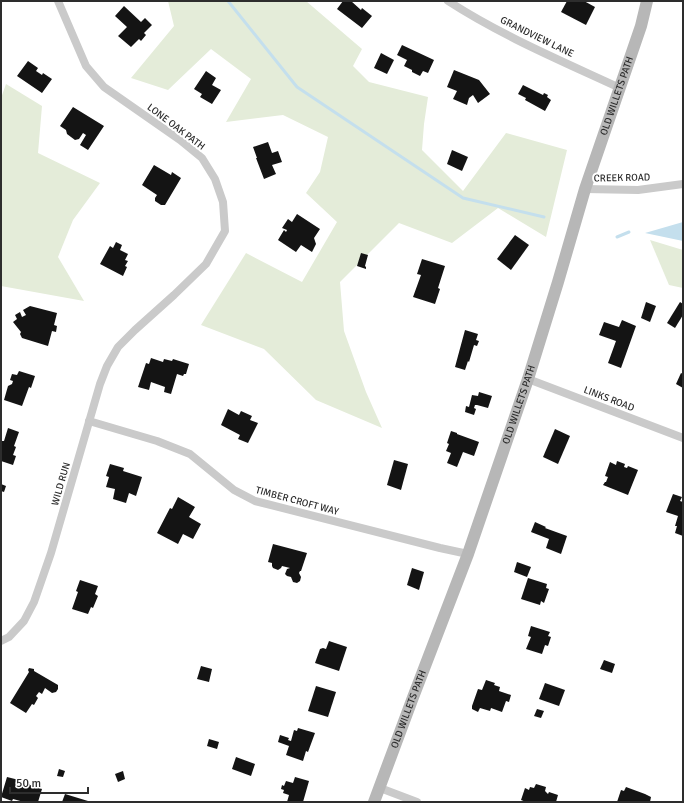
<svg xmlns="http://www.w3.org/2000/svg" width="684" height="803" font-family="Signika,sans-serif">
	<rect width="100%" height="100%" fill="#fff"/>
	<g fill="#e4ecd9">
		<path d="M168,1H306L362,49L353,66L369,82L428,97L424,124L422,150L463,191L506,133L567,150L546,237L498,208L452,243L399,223L340,282L344,331L366,392L382,428L316,400L264,349L201,325L246,253L302,282L337,222L306,193L320,172L328,137L283,115L226,122L251,79L211,49L168,90L131,78L174,26Z"/>
		<path d="M6,84L42,106L38,153L100,183L73,220L58,257L84,301L1,286V98Z"/>
		<path d="M650,240L683,250V288L669,285Z"/>
	</g>
	<path fill="#c4dfed" d="M683,222V241L645,233Z"/>
	<g fill="none" stroke-linecap="round" stroke-linejoin="round">
		<g stroke="#c4dfed" stroke-width="3">
			<path d="M228,1L297,87L463,198L544,217"/>
			<path d="M617,237L629,232"/>
		</g>
	</g>
	<g fill="#141414">
		<path d="M343,1H351L361,10L362,8L372,16L362,28L337,9Z"/>
		<path d="M567,1H584L595,7L586,25L561,12Z"/>
		<path d="M124,6L141,22L145,18L152,25L144,33L146,35L141,41L139,39L131,47L118,36L127,27L115,16Z"/>
		<path d="M402,45L434,60L428,73L423,71L420,76L412,72V70L404,66L407,60L397,55Z"/>
		<path d="M381,53L394,60L387,74L374,68Z"/>
		<path d="M28,61L38,68L36,71L42,75L43,73L52,79L42,93L17,76Z"/>
		<path d="M454,70L479,80L490,94L478,103L473,95L469,98L467,105L453,99L457,91L447,87Z"/>
		<path d="M206,71L216,78L212,85L221,90L212,104L200,97L202,94L194,89Z"/>
		<path d="M523,85L543,95L544,93L548,95L547,97L551,100L545,111L525,100L526,98L518,94Z"/>
		<path d="M73,107L104,126L88,150L80,145L86,135L83,133L79,139L75,140L67,134L66,130L60,126Z"/>
		<path d="M268,142L272,153L278,151L282,162L272,165L276,174L264,179L256,158H257L253,147Z"/>
		<path d="M452,150L468,157L462,171L447,164Z"/>
		<path d="M154,165L171,175L172,172L181,178L165,205H161L155,201V198L157,195L142,185Z"/>
		<path d="M297,214L320,229L314,238L316,244L312,252L301,245L296,252L278,240L284,230L286,232L287,230L282,228L288,219L292,222Z"/>
		<path d="M515,235L529,245L511,270L497,259Z"/>
		<path d="M116,242L122,245L120,250L128,254L125,260L128,261L125,266L127,267L123,276L100,264L110,246L113,248Z"/>
		<path d="M361,253L368,255L365,266L366,267V269L357,266Z"/>
		<path d="M422,259L445,266L438,288L440,289L435,304L413,297L421,275L417,274Z"/>
		<path d="M646,302L656,306L650,322L641,318Z"/>
		<path d="M680,302L683,304V315L675,328L667,323Z"/>
		<path d="M30,306L57,313L54,325L57,326L56,332L52,331L48,346L22,338L20,334L21,332L13,322L17,319L15,315L20,312L22,317L26,315L23,310Z"/>
		<path d="M622,320L636,326L621,368L608,363L616,341L599,335L604,322L619,327Z"/>
		<path d="M465,330L478,334L476,340L479,341L477,346L474,345L469,362L468,361L465,370L455,367Z"/>
		<path d="M151,358L163,362L164,359L172,361L173,359L189,364L186,374H184L183,376L177,374L171,394L164,392L165,387L151,382L149,390L138,387L146,363L149,364Z"/>
		<path d="M19,371L35,376L31,388L29,387L22,406L4,400L8,386L12,384L13,381L10,380L12,374L17,375Z"/>
		<path d="M681,373L683,374V388L676,384Z"/>
		<path d="M479,392L492,396L488,408L477,405H475L474,408L476,409L474,415L465,412L466,406L469,407L472,395L478,396Z"/>
		<path d="M228,409L239,415L241,411L252,416L250,420L258,423L248,443L238,439L240,435L221,425Z"/>
		<path d="M8,428L19,432L14,446L16,447L13,455L16,456L13,465L1,461V445L2,441H4Z"/>
		<path d="M555,429L570,436L558,464L543,457Z"/>
		<path d="M451,431L457,433V434L479,442L474,456L463,452L457,467L447,463L451,453L446,451L449,444L447,443Z"/>
		<path d="M394,460L408,464L401,490L387,485Z"/>
		<path d="M617,461L625,464L624,467L627,468L628,466L638,470L628,495L603,485L605,482H606L608,477L605,476L610,462L616,465Z"/>
		<path d="M110,464L124,468L123,471L142,477L136,496L129,493L126,503L113,499L115,489L106,487L109,477L106,476Z"/>
		<path d="M1,484L6,486L4,492L1,491Z"/>
		<path d="M673,494L682,497L680,501L683,502V536L675,533L677,526H675L678,516L666,512Z"/>
		<path d="M178,497L195,507L189,517L201,524L193,539L183,534L178,544L157,533L170,508L172,509Z"/>
		<path d="M535,522L546,527L545,528L567,536L561,554L546,548L549,539L531,532Z"/>
		<path d="M273,544L307,553L301,571H300L299,573L301,577L300,581L297,583L293,582L291,577L287,576L285,574L287,569L290,568L282,566L281,568L278,570L273,568L272,566V563L268,562Z"/>
		<path d="M517,562L531,567L527,577L514,572Z"/>
		<path d="M412,568L424,572L419,590L407,585Z"/>
		<path d="M528,578L547,584L546,588L549,589L544,603L541,601L540,605L521,599Z"/>
		<path d="M80,580L98,586L95,594L98,596L93,608L91,607L88,614L72,609L78,592L76,591Z"/>
		<path d="M531,626L550,632L548,636L551,637L548,646L545,645L542,654L526,649L531,637L528,636Z"/>
		<path d="M329,641L347,647L339,671L315,663L320,649L323,648L326,649Z"/>
		<path d="M604,660L615,664L612,673L600,669Z"/>
		<path d="M201,666L212,669L209,682L197,679Z"/>
		<path d="M29,668L34,669V671L58,685V689L56,692L52,693L45,688L42,694L39,692L36,696L38,698L34,705L32,704L26,713L10,703L29,672L28,670Z"/>
		<path d="M486,680L495,683L494,685L500,687L499,691L511,695L509,702L506,701L502,712L491,708L490,711L480,708L478,712L472,709V706L478,689L482,690Z"/>
		<path d="M545,683L565,690L559,706L539,699Z"/>
		<path d="M316,686L336,692L328,717L308,711Z"/>
		<path d="M537,709L544,711L541,718L534,716Z"/>
		<path d="M298,728L315,733L308,752L306,751L303,761L286,755L289,746L278,742L280,735L289,738L288,740L291,741L294,730L297,731Z"/>
		<path d="M209,739L219,742L217,749L207,746Z"/>
		<path d="M236,757L255,764L251,776L232,769Z"/>
		<path d="M59,769L65,771L63,777L57,776Z"/>
		<path d="M123,771L125,779L118,782L115,774Z"/>
		<path d="M7,777L23,781L30,784V785L42,789L38,802H24L13,799L12,801L1,797Z"/>
		<path d="M295,777L309,781L303,802H287L289,795L283,793L284,790L281,789L282,785L284,786L286,781L293,783Z"/>
		<path d="M536,784L546,787L545,791L548,794L549,792L558,795L556,802H526L521,800L525,788L529,790L530,787L534,788Z"/>
		<path d="M626,787L645,794L651,797L650,802H617L621,790L624,791Z"/>
		<path d="M65,794L88,801V802H62Z"/>
	</g>
	<g fill="none" stroke-linecap="round" stroke-linejoin="round">
		<g stroke="#cacaca" stroke-width="8">
			<path d="M448,1C502,36 562,61 620,88"/>
			<path d="M585,189L638,190L683,184"/>
			<path d="M528,379L683,438"/>
			<path d="M89,421L157,441L190,454L234,490L255,501L440,548L468,554"/>
			<path d="M1,641L9,637L24,621L34,602L51,553L100,384L107,366L118,347L135,330L174,295L206,264L225,231L223,202L215,179L202,158L180,140L104,87L86,66L58,1"/>
			<path d="M380,788L417,802"/>
		</g>
		<path stroke="#b7b7b7" stroke-width="12" id="s1" d="M374,802L412,700L468,554L528,379L558,282L585,189L641,26L647,1"/>
	</g>
	<g text-anchor="middle" dominant-baseline="central" stroke-width="4" stroke-linejoin="round" paint-order="stroke">
		<g font-size="10" fill="#2d2d2d" stroke="#fff">
			<text transform="translate(537 37) rotate(26)">GRANDVIEW LANE</text>
			<text stroke="none"><textPath href="#s1" startOffset="747">OLD WILLETS PATH</textPath></text>
			<text transform="translate(176 127) rotate(37)">LONE OAK PATH</text>
			<text transform="translate(622 178) rotate(-1)">CREEK ROAD</text>
			<text transform="translate(609 399) rotate(21)">LINKS ROAD</text>
			<text stroke="none"><textPath href="#s1" startOffset="423">OLD WILLETS PATH</textPath></text>
			<text transform="translate(61 484) rotate(-74)">WILD RUN</text>
			<text transform="translate(297 501) rotate(15)">TIMBER CROFT WAY</text>
			<text stroke="none"><textPath href="#s1" startOffset="99">OLD WILLETS PATH</textPath></text>
		</g>
	</g>
	<rect width="684" height="803" fill="none" stroke="#2d2d2d" stroke-width="4"/>
	<path d="M10 787v6h78v-6" fill="none" stroke="#2d2d2d" stroke-width="2"/>
	<text x="16" y="787" font-size="12" fill="#2d2d2d" stroke="#ffffff" stroke-width="3" paint-order="stroke">50 m</text>
</svg>
